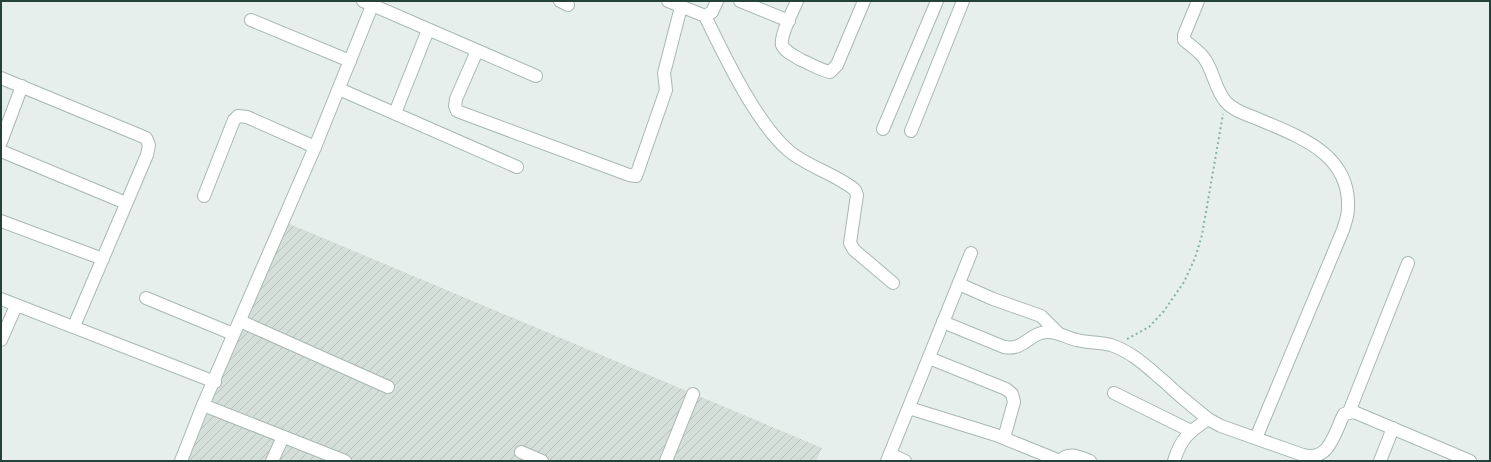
<svg xmlns="http://www.w3.org/2000/svg" width="1491" height="462" font-family="'Asap Condensed',sans-serif">
	<defs>
		<pattern id="industrial-furrows" width="10" height="10" patternUnits="userSpaceOnUse"><rect width="10" height="10" fill="#d4dfda"/><path d="M-1 1l2-2M0 10L10 0M9 11l2-2" fill="none" stroke="#b6c1bc"/></pattern>
	</defs>
	<rect width="100%" height="100%" fill="#e6efeb"/>
	<path fill="url(#industrial-furrows)" d="M285,222L822,448L816,461H188Z"/>
	<g fill="none" stroke-linecap="round" stroke-linejoin="round">
		<defs>
			<g id="minor">
				<path d="M363,1L536,76"/>
				<path d="M560,1L568,5"/>
				<path d="M668,1L705,16L712,12L717,1"/>
				<path d="M740,1L789,21"/>
				<path d="M797,1C793,11 780,35 782,45C785,52 795,56 801,60C811,64 820,70 830,72L837,65L864,1"/>
				<path d="M1198,1L1184,35V40C1192,47 1201,52 1206,61C1214,74 1216,91 1226,102C1234,111 1248,115 1258,119C1300,137 1351,154 1348,209C1348,216 1345,223 1343,230L1256,438"/>
				<path d="M705,16C724,55 756,123 789,151C808,167 838,175 855,190L857,195L850,243L854,250L893,283"/>
				<path d="M251,20L350,61"/>
				<path d="M477,51L456,99L455,106L457,111L629,175L636,176L666,90L664,73L681,7"/>
				<path d="M1,78L139,135L146,138L149,145L147,155L74,326"/>
				<path d="M339,89L517,167"/>
				<path d="M395,113L428,30"/>
				<path d="M883,129L937,1"/>
				<path d="M911,131L963,1"/>
				<path d="M1,142L22,86"/>
				<path d="M1,151L126,203"/>
				<path d="M204,196L234,120L238,116L247,117L315,147"/>
				<path d="M1,221L103,259"/>
				<path d="M959,284L993,299L1041,316L1058,333"/>
				<path d="M146,298L233,334"/>
				<path d="M1,299L215,382"/>
				<path d="M240,321L388,387"/>
				<path d="M943,322L1004,347C1025,351 1029,332 1048,332C1059,332 1067,338 1077,340C1088,343 1100,342 1111,345C1134,353 1148,368 1166,383C1179,396 1194,407 1208,419L1221,426L1303,455C1329,462 1334,434 1344,414L1354,412L1470,461"/>
				<path d="M1,340L16,306"/>
				<path d="M929,358L1006,389L1012,394L1014,402L1004,438"/>
				<path d="M1114,393L1191,431"/>
				<path d="M203,405L345,461"/>
				<path d="M909,408L996,435L1060,461"/>
				<path d="M1349,412L1408,263"/>
				<path d="M521,452L542,461"/>
				<path d="M890,454L905,461"/>
				<path d="M181,461L203,405L315,147L374,1"/>
				<path d="M272,461L283,437"/>
				<path d="M666,461L693,394"/>
				<path d="M887,461L971,253"/>
				<path d="M1060,461C1069,451 1079,457 1090,461"/>
				<path d="M1174,461C1181,438 1189,432 1208,419"/>
				<path d="M1380,461L1393,428"/>
			</g>
		</defs>
		<use href="#minor" stroke="#a8b8b2" stroke-width="14"/>
		<path stroke="#86b3a5" stroke-width="2" stroke-dasharray="2 3" stroke-linecap="butt" d="M1127,339L1149,327L1164,311L1184,282L1195,258L1202,235L1223,114"/>
		<use href="#minor" stroke="#fff" stroke-width="12"/>
	</g>
	<rect width="1491" height="462" fill="none" stroke="#24423a" stroke-width="4"/>
</svg>
